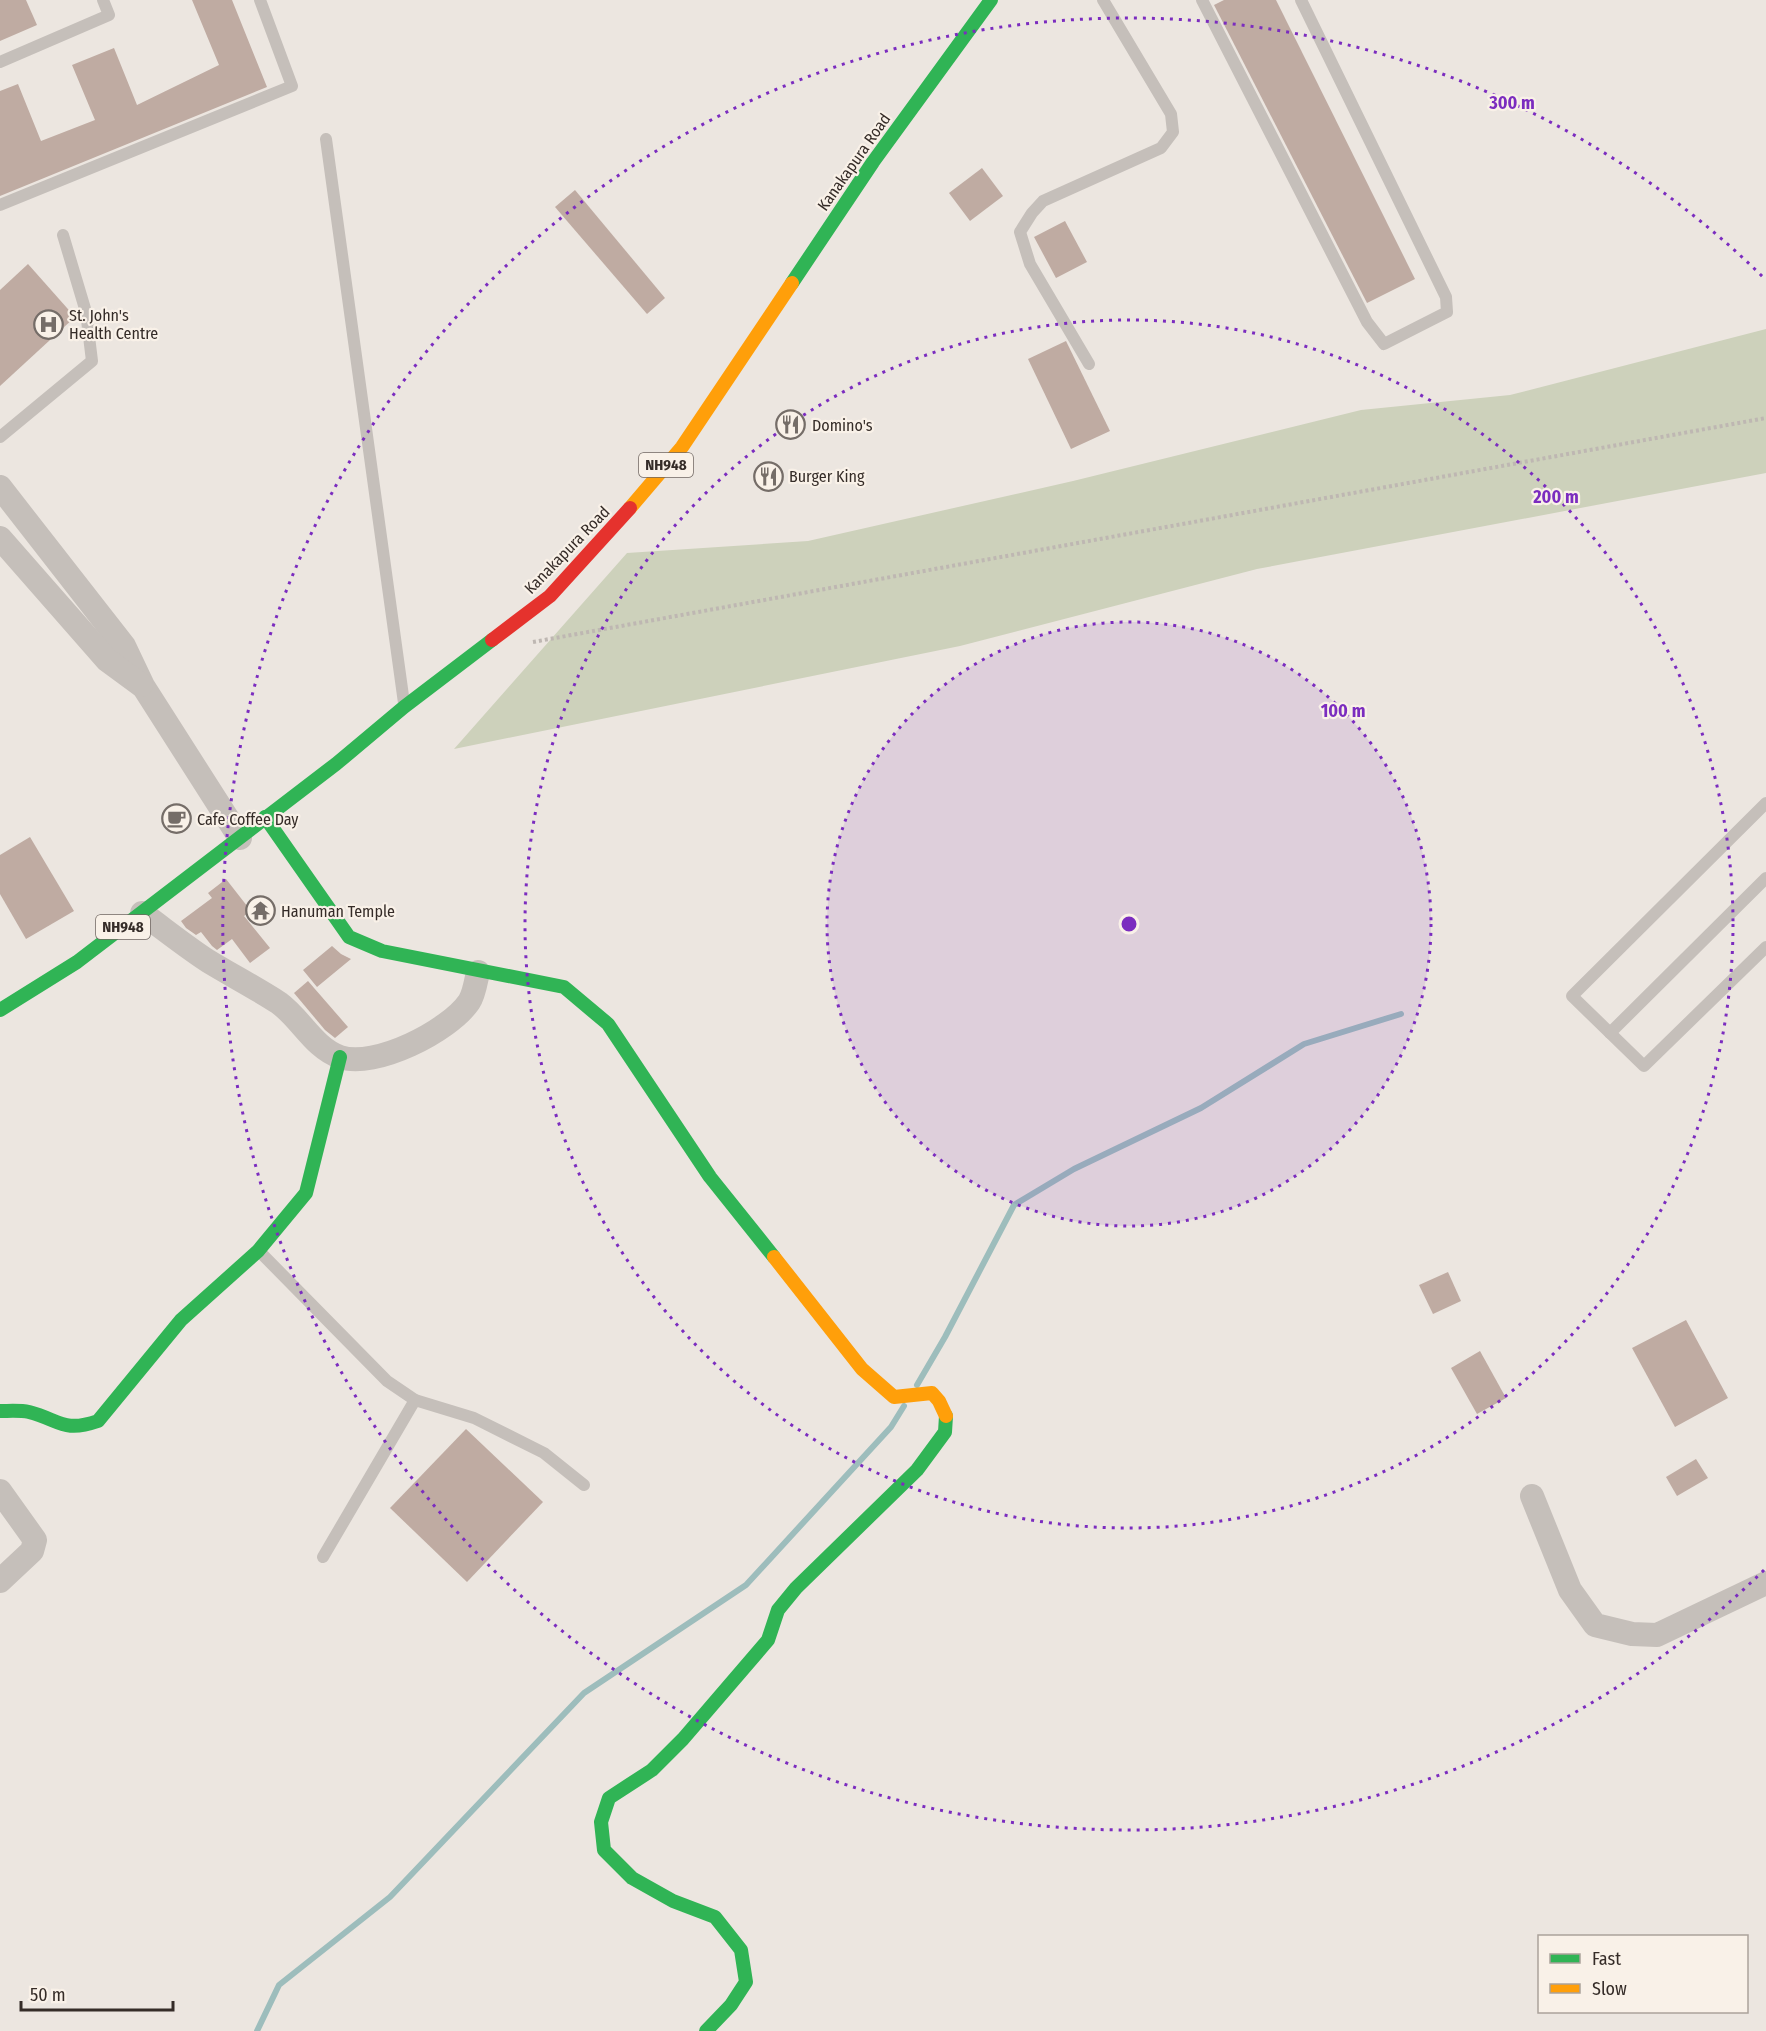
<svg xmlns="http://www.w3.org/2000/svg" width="1766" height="2031" font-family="'Fira Sans Condensed',sans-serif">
	<rect width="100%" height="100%" fill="#ece6e0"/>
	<path fill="#cdd1bb" d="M1766,329V473L1257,569L960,646L454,749L627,553L808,541L1073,481L1361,410L1510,395Z"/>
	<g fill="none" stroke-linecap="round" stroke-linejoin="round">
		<g stroke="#9dbdbc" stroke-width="6">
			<path d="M917,1385L945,1337L1014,1205L1074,1169L1201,1108L1304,1044L1401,1014"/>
			<path d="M257,2031L279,1985L390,1897L584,1693L746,1585L891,1427L904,1406"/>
		</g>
	</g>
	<g fill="#bfaba2">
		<path d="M0,0H26L37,25L0,41Z"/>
		<path d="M192,0H232L267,87L0,196V91L18,84L41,141L95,120L72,65L114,48L137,105L219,65Z"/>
		<path d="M1224,0H1276L1415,279L1367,303L1214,5Z"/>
		<path d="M982,168L1003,196L970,221L949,193Z"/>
		<path d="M575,190L665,298L647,314L555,207Z"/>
		<path d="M1065,221L1087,262L1056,278L1034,237Z"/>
		<path d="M28,264L75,317L0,386V290Z"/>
		<path d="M1066,341L1110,431L1071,449L1028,359Z"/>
		<path d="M30,837L74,911L26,939L0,894V855Z"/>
		<path d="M226,879L251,911L244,916L270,948L250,963L232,939L217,950L212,946L201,932L196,935L186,928L181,921L212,898L208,893Z"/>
		<path d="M332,946L341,954L351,959L317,987L303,970Z"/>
		<path d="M308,981L348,1027L335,1038L325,1030L294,993Z"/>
		<path d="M1448,1272L1461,1301L1433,1314L1419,1285Z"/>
		<path d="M1686,1320L1728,1398L1675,1427L1632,1348Z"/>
		<path d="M1480,1351L1506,1398L1477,1414L1451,1368Z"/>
		<path d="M466,1429L543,1502L467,1582L390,1508Z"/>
		<path d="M1696,1459L1708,1478L1677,1496L1666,1477Z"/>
	</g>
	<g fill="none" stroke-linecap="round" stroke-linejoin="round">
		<path stroke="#beb7b2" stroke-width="4" stroke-dasharray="3 3" stroke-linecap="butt" d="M533,642L1766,418"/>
		<g stroke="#c5bfba" stroke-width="12">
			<path d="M1202,0L1367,322L1384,344L1447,312L1446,297L1301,0"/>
			<path d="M0,62L109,15L103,0"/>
			<path d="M326,139L404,703"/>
			<path d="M0,205L292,86L260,0"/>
			<path d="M1089,364L1030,264L1020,232L1032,213L1043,201L1161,148L1173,132L1171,114L1103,0"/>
			<path d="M0,437L92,361L86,312L63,235"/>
			<path d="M1766,803L1572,996L1644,1066L1766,947"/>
			<path d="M1610,1033L1766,878"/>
			<path d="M259,1251L387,1381L415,1400L474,1418L544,1453L584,1485"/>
			<path d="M323,1557L415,1400"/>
		</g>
		<g stroke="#c5bfba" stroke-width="24">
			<path d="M0,487L124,646L143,686L240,838"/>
			<path d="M0,538L107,660L141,685"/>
			<path d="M142,913C164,929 185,946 208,961C231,975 256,988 279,1003C301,1019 314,1048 340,1057C375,1069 449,1031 469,1002C474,995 476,981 478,972"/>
			<path d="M0,1491L35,1540L32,1551L0,1581"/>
			<path d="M1532,1496L1570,1590L1595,1625L1632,1634L1657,1635L1766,1583"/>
		</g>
		<g stroke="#30b455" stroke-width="14">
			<path d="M792,283L873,162L991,0"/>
			<path d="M265,817L349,937L382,951L564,987L608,1024L710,1177L774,1257"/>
			<path d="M0,1010L77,962L336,764L404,707L492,640"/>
			<path d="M0,1411C9,1411 20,1410 29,1412C60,1420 63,1433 98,1421L181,1320L258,1251L306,1193L340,1057"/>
			<path d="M706,2031L731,2005L746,1982L741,1950L715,1917L673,1901L632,1878L604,1850L601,1822L609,1798L652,1770L683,1739L768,1640L778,1610L796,1588L917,1470L945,1432L946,1416"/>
		</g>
		<g stroke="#ff9f0a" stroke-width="14">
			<path d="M630,508L682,447L792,283"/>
			<path d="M774,1257L862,1369L894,1397L932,1393L939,1401L946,1416"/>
		</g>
		<path stroke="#e5322d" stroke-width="14" d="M492,640L550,596L630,508"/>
	</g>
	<circle cx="1129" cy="924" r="302" fill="#7b2cbf" fill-opacity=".12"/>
	<g fill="none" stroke="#7b2cbf" stroke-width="3" stroke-dasharray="3 6">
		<circle cx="1129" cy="924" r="302"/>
		<circle cx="1129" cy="924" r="604"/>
		<path d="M1764 1570A906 906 0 1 1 1764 278"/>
	</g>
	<defs>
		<symbol id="hospital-ring" viewBox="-11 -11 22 22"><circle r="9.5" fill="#f9f1e8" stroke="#756d68" stroke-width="1.5"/><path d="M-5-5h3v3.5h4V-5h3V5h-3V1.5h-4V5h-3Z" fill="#756d68"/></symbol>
		<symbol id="restaurant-ring" viewBox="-11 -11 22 22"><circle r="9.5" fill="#f9f1e8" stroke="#756d68" stroke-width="1.5"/><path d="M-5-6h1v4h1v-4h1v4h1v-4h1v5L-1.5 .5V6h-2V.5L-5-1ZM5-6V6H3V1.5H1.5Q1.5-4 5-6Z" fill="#756d68"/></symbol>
		<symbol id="cafe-ring" viewBox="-11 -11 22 22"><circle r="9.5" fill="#f9f1e8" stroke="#756d68" stroke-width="1.5"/><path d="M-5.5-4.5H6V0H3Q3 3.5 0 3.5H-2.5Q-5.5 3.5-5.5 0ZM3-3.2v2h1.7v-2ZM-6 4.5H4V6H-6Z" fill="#756d68"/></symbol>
		<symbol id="temple-ring" viewBox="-11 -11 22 22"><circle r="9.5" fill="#f9f1e8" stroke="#756d68" stroke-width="1.5"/><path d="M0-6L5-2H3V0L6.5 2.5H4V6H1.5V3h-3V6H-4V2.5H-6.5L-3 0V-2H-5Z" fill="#756d68"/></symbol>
	</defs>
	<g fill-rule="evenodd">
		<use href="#hospital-ring" x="32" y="308" width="33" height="33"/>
		<use href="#restaurant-ring" x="774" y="408" width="33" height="33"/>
		<use href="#restaurant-ring" x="752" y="460" width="33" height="33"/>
		<use href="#cafe-ring" x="160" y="802" width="33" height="33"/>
		<use href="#temple-ring" x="244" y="894" width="33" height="33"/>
	</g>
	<g text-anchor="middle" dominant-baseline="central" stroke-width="4.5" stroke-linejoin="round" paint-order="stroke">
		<g fill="#f9f1e8" stroke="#706762" stroke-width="1.5">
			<rect x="639" y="453" width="54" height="24" rx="4.5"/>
			<rect x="96" y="915" width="54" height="24" rx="4.5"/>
		</g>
		<g font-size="15" font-weight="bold" fill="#352c28">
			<text x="666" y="465">NH948</text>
			<text x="123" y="927">NH948</text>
		</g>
		<g font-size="16" fill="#352c28" stroke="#f9f1e8">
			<text transform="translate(854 162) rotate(-55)">Kanakapura Road</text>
			<text transform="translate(567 550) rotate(-46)">Kanakapura Road</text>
		</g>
		<g font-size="16" fill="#352c28" stroke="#f9f1e8" text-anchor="start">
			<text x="69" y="315">St. John's<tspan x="69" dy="18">Health Centre</tspan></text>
			<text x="812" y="425">Domino's</text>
			<text x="789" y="476">Burger King</text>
			<text x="197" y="819">Cafe Coffee Day</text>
			<text x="281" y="911">Hanuman Temple</text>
		</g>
	</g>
	<circle cx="1129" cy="924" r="9" fill="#7b2cbf" stroke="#f9f1e8" stroke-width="3"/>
	<g font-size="18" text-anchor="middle" font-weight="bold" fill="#7b2cbf" stroke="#f9f1e8" stroke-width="4.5" stroke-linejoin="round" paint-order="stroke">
		<text x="1512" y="109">300 m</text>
		<text x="1556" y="503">200 m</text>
		<text x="1343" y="717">100 m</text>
	</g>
	<rect x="1538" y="1935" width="210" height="78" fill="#f9f1e8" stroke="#aba29b" stroke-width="1.5"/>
	<rect x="1550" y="1954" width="30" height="9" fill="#30b455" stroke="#aba29b" stroke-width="1.5"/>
	<text x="1592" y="1965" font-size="18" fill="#352c28">Fast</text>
	<rect x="1550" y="1984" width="30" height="9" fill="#ff9f0a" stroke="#aba29b" stroke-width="1.5"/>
	<text x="1592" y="1995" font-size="18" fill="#352c28">Slow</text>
	<path d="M21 2001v9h152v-9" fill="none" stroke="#352c28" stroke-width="3"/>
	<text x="30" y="2001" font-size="18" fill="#352c28" stroke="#f9f1e8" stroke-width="4.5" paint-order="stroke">50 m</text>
</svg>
